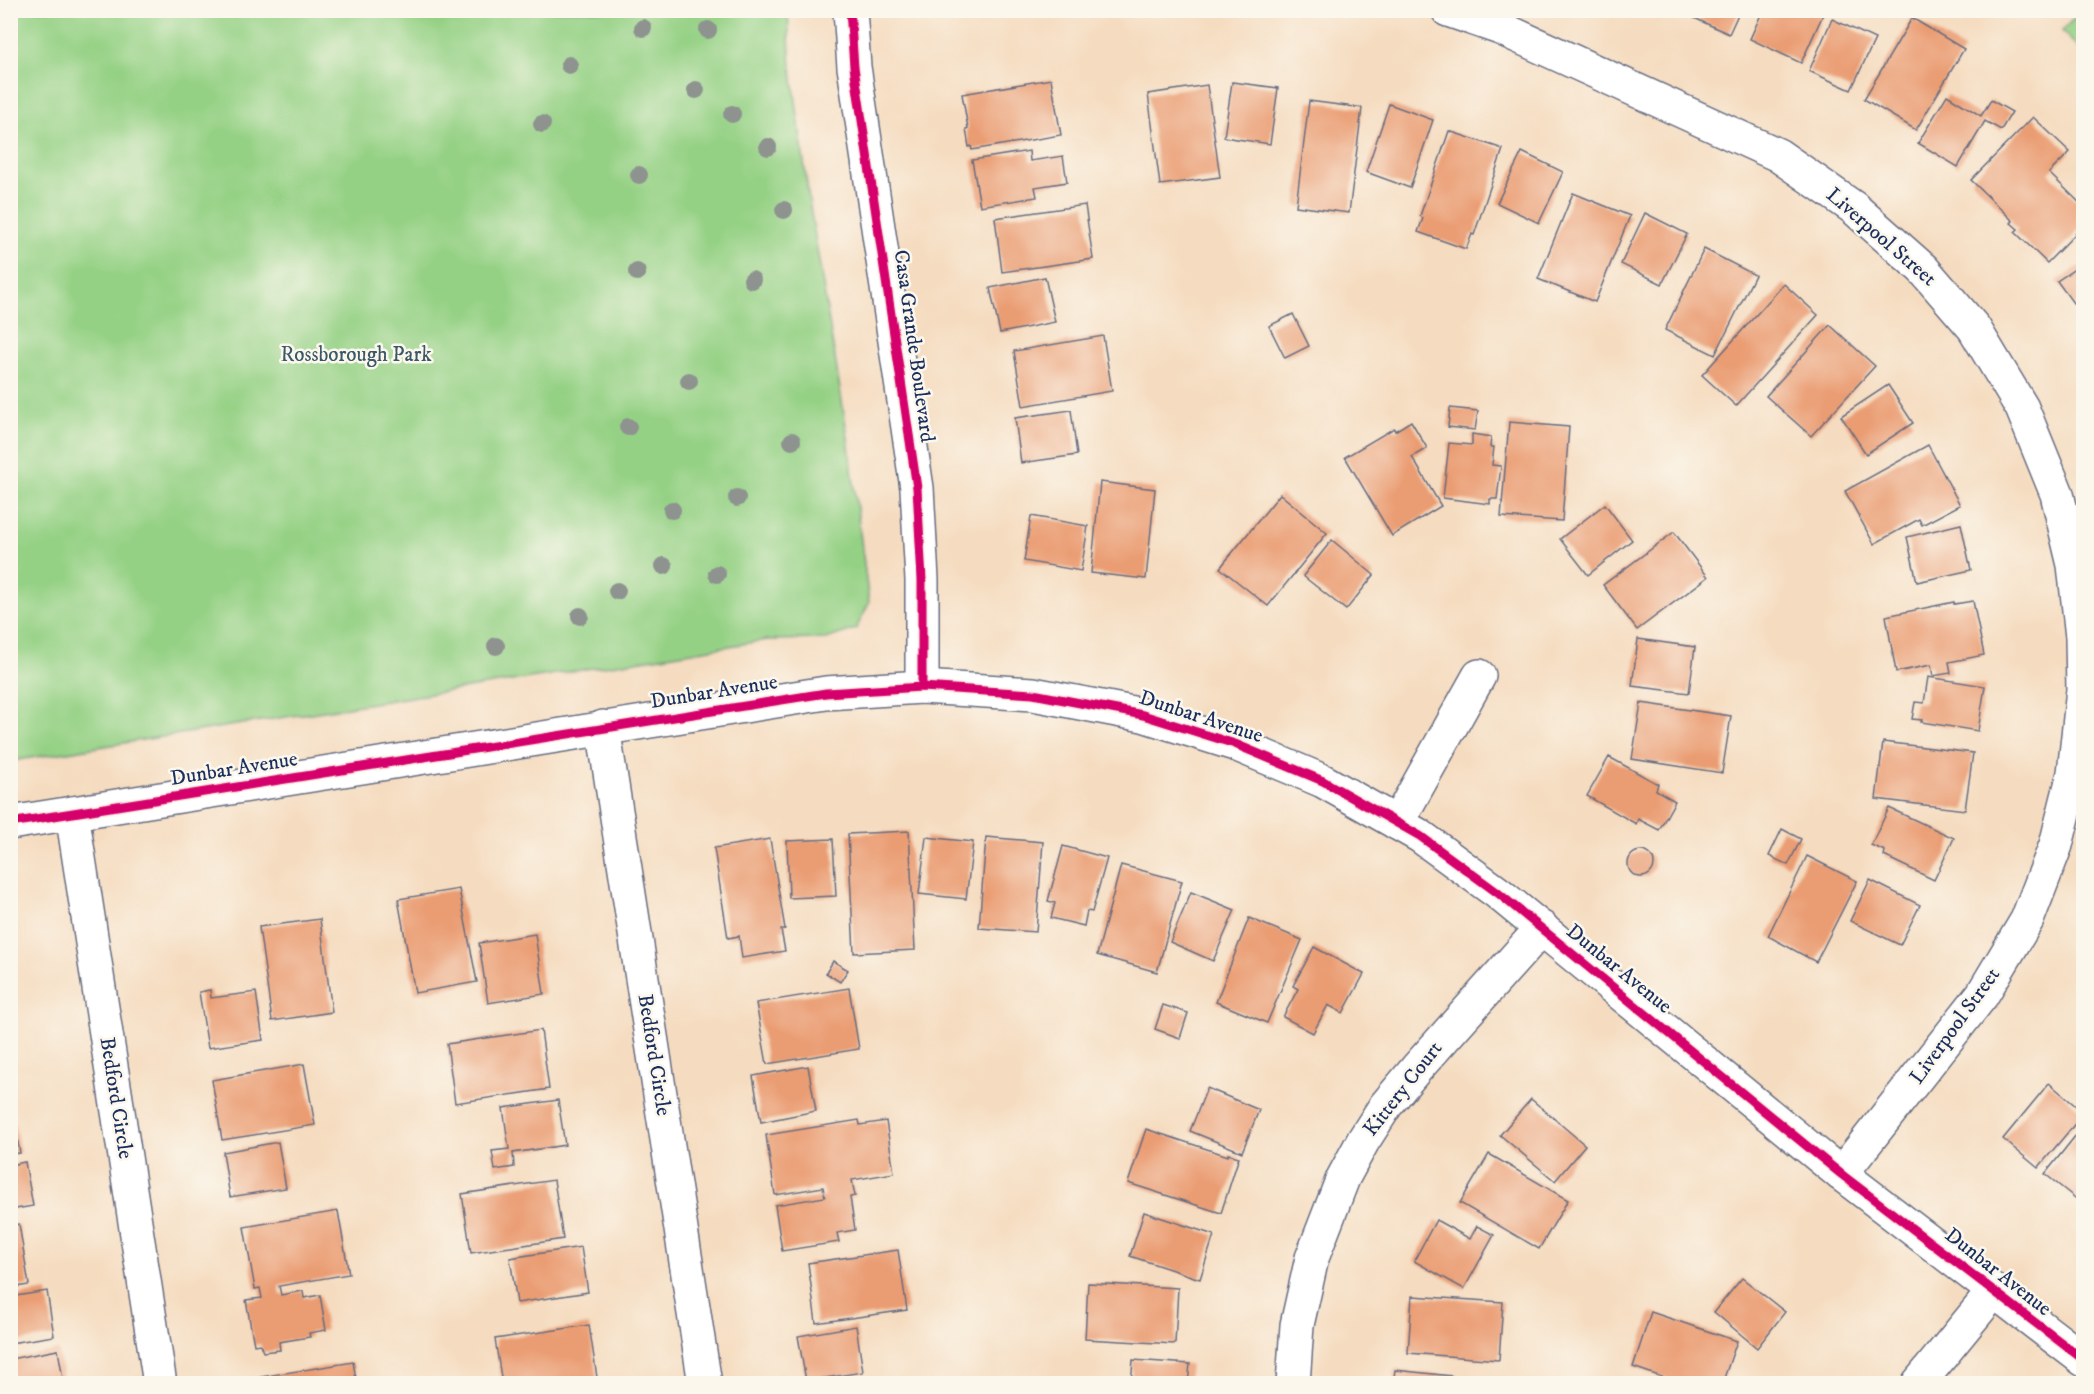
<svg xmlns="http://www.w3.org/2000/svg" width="2094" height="1394" font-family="'IM FELL DW Pica',serif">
	<rect width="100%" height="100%" fill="#fbf7ec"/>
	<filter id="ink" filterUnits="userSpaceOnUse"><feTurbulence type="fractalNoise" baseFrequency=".0167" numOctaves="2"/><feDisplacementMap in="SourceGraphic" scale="12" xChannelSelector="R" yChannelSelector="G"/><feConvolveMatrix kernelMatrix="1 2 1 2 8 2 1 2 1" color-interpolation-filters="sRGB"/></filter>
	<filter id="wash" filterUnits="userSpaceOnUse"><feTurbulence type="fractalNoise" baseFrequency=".008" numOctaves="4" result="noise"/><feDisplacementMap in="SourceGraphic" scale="24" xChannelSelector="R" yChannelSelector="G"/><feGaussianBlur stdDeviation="1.35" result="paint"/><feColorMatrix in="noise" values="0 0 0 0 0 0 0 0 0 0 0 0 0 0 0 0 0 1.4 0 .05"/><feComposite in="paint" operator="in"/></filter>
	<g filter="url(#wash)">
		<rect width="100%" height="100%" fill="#f5dcc0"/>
		<g fill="#95d185" stroke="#588072" stroke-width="1.5">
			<path d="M11,10L788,11L790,56L809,200L848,438L869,603L856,629L826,639L767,640L11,761Z"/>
			<path d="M2074,11H2083V53L2062,31L2079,13Z"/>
		</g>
		<g id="blocks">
			<g fill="#ea9c72">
				<path d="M1692,10H1740L1729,34L1690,16Z"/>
				<path d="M1763,10H1825L1801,63L1750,39Z"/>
				<path d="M1912,18L1964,49L1916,130L1864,99Z"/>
				<path d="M1832,19L1875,39L1851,90L1809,71Z"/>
				<path d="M1051,79L1061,135L972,150L971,146L969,147L966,129L968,128L962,94Z"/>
				<path d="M1232,82L1278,88L1270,144L1224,137Z"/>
				<path d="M1207,85L1220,177L1160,185L1148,94Z"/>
				<path d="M1947,95L1981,116L1991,100L2012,112L2001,130L1985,121L1958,167L1918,143Z"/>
				<path d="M1309,101L1362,108L1349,213L1296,206Z"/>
				<path d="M1389,104L1433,120L1410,188L1366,172Z"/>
				<path d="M2033,117L2070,152L2049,173L2084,207V225L2047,263L2015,232L2018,229L2011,223L2013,221L1971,180Z"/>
				<path d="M1449,131L1503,149L1474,235L1472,234L1466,249L1418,232L1423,218L1420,216Z"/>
				<path d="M1029,151L1030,161L1063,156L1067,182L1035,187L1037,197L980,206L972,160Z"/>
				<path d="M1522,152L1563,172L1539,223L1497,203Z"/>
				<path d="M1573,193L1630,216L1595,302L1538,279Z"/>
				<path d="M1085,205L1093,259L1002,272L995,218Z"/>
				<path d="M1645,213L1687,234L1662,284L1621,264Z"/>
				<path d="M1704,249L1755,275L1715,355L1665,330Z"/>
				<path d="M2084,263V318L2057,281Z"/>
				<path d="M1045,277L1055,322L1000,333L990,288Z"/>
				<path d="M1784,284L1818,315L1736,406L1702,375Z"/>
				<path d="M1293,314L1309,346L1285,358L1269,326Z"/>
				<path d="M1830,325L1875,366L1811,436L1766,396Z"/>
				<path d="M1103,336L1112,391L1023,406L1014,351Z"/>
				<path d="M1888,385L1913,423L1866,454L1841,416Z"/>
				<path d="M1450,408L1478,411L1475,430L1448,427Z"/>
				<path d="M1071,410L1077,455L1021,463L1015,418Z"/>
				<path d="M1411,421L1427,448L1412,457L1441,506L1392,536L1345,457L1394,428L1395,431Z"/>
				<path d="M1509,422L1569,427L1562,521L1501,517Z"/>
				<path d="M1472,434L1491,437L1490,447H1494L1492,465L1501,466L1497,499H1490V504L1443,498L1449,443L1472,445Z"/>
				<path d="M1928,445L1960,505L1922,525L1919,519L1874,544L1845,491Z"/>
				<path d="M1100,482L1155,489L1146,579L1091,573Z"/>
				<path d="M1280,494L1327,533L1268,606L1220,568Z"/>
				<path d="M1605,504L1632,540L1588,575L1560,539Z"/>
				<path d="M1031,516L1088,526L1081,571L1024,561Z"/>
				<path d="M1961,524L1971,570L1917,582L1907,537Z"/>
				<path d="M1674,532L1708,577L1637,630L1603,585Z"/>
				<path d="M1332,540L1374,575L1346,610L1303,576Z"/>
				<path d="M1973,601L1984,655L1949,662L1951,673L1933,676L1931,665L1896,672L1886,616L1954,602V604Z"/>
				<path d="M1638,639L1695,647L1689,693L1632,686Z"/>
				<path d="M1928,677L1985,686L1978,731L1921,722L1922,720L1912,719L1915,702L1924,703Z"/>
				<path d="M1641,703L1731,716L1722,773L1632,759Z"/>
				<path d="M1883,742L1973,753L1965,810L1876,799Z"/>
				<path d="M1609,757L1658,784L1656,790L1675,801L1659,830L1638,819L1636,824L1587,796Z"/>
				<path d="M1889,808L1954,838L1934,880L1884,856L1885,851L1871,845Z"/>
				<path d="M1782,829L1801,839L1788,865L1769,856Z"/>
				<path d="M909,831L915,950L854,953L848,834Z"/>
				<path d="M926,837L973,842L966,899L919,894Z"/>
				<path d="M986,837L1043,842L1036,932L979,928Z"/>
				<path d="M770,839L785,929L781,930L785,951L742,958L739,936L728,938L714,848Z"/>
				<path d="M833,839L836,896L789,898L787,841Z"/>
				<path d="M1063,846L1107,858L1092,912L1087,911L1084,926L1051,918L1055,903L1048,901Z"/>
				<circle cx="1641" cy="864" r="13"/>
				<path d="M1807,856L1857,881L1816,962L1768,936Z"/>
				<path d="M1121,865L1182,881L1157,972L1097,955Z"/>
				<path d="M1870,880L1920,905L1900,945L1850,921Z"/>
				<path d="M459,889L477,982L415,993L398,899Z"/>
				<path d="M1191,892L1235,910L1213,961L1170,942Z"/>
				<path d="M1249,918L1302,940L1267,1023L1216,1002Z"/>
				<path d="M320,919L332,1012L272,1021L259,927Z"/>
				<path d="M535,934L544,994L488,1003L479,943Z"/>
				<path d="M1314,947L1364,974L1343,1013L1328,1005L1313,1033L1283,1017L1298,989L1293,986Z"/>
				<path d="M833,961L848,970L840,982L826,973Z"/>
				<path d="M849,988L859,1049L767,1064L756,1003Z"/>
				<path d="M210,990L211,998L256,992L263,1040L208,1048L199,992Z"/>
				<path d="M1163,1005L1188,1013L1180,1038L1155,1029Z"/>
				<path d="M541,1030L549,1089L455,1103L447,1044Z"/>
				<path d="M304,1064L315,1125L222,1140L212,1080Z"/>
				<path d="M808,1066L816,1111L761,1122L753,1076Z"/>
				<path d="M2049,1083L2084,1113L2038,1168L2003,1139Z"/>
				<path d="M1207,1088L1259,1110L1242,1152L1190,1131Z"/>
				<path d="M10,1099L20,1153L10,1154Z"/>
				<path d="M1531,1099L1585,1145L1555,1181L1500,1135Z"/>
				<path d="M558,1100L565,1145L513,1153L514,1167L495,1170L492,1151L509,1149L503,1108Z"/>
				<path d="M859,1120L860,1125L886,1121L894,1173L852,1180L855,1196L850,1197L855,1230L837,1233L839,1242L782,1251L775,1205L825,1197L823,1187L775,1195L766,1135Z"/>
				<path d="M2084,1125V1205L2045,1174Z"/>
				<path d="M1146,1129L1228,1156V1154L1239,1157L1221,1213L1128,1183Z"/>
				<path d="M278,1142L286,1188L230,1197L223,1152Z"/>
				<path d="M1489,1154L1568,1200L1539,1249L1460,1203Z"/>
				<path d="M25,1162L33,1206L10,1210V1165Z"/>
				<path d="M554,1180L563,1239L471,1253L462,1194Z"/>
				<path d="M338,1211L349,1274L279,1286L281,1295L303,1291L304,1298L320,1295L326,1330L309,1333L310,1337L279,1342L280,1350L263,1352L260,1344L254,1345L246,1300L262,1298L260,1288L255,1289L244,1227Z"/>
				<path d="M1144,1212L1214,1235L1200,1279L1130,1256Z"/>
				<path d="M1436,1220L1470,1239L1477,1226L1494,1235L1464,1289L1414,1261Z"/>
				<path d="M19,1224L29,1285L10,1288V1226Z"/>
				<path d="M581,1247L588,1292L517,1303L510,1258Z"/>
				<path d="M898,1250L907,1310L816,1323L808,1263Z"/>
				<path d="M1742,1278L1785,1312L1757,1348L1714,1312Z"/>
				<path d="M1088,1283L1178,1288L1175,1344L1085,1339Z"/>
				<path d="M47,1291L54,1336L10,1343V1297Z"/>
				<path d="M1412,1296L1503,1302L1499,1360L1408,1353Z"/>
				<path d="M1651,1312L1737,1341L1722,1384H1682L1633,1367Z"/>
				<path d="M589,1325L598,1384H502L495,1339Z"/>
				<path d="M856,1326L863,1372L806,1381L798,1336Z"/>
				<path d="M58,1350L64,1384H10V1359Z"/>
				<path d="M1133,1360L1190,1364L1188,1384H1131Z"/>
				<path d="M353,1362L357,1384H261L260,1377Z"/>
				<path d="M1395,1370L1452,1376L1451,1384H1393Z"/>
				<path d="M910,1380L911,1384H894V1382Z"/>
			</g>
		</g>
	</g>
	<g filter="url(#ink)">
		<use href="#blocks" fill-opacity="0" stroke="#676c80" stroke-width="1.5"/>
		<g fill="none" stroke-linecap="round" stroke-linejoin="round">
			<defs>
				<g id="minor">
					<path d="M850,10L854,67L917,488L922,580V687"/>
					<path d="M1448,10L1500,28L1778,155L1854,208L1923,269L1974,328L2022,408L2057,494L2074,565L2082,637L2083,690L2074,773L2056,845L2027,920L1982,995L1841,1174"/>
					<path d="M603,727L705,1384"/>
					<path d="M72,813L160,1384"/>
					<path d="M10,823L826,693L922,687L1033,694L1143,715L1235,744L1323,781L1420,836L1498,893L1841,1174L2084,1360"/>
					<path d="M1397,823L1479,676"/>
					<path d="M1293,1384L1297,1325L1312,1258L1343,1178L1363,1141L1386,1105L1417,1068L1542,928"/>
					<path d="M1918,1384L1994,1291"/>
				</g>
			</defs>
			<use href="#minor" stroke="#676c80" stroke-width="36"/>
			<use href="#minor" stroke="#fff" stroke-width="33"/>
			<defs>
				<g id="cycleway">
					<path d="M850,10L854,67L917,488L922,580V687"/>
					<path d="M10,823L826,693L922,687L1033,694L1143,715L1235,744L1323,781L1420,836L1498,893L1841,1174L2084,1360"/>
				</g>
			</defs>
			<use href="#cycleway" stroke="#fbf7ec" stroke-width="13"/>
			<use href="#cycleway" stroke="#d6006c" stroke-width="9"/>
		</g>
		<g fill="#8e9390">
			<circle cx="643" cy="28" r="9"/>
			<circle cx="708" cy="30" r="9"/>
			<circle cx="569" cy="65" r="9"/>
			<circle cx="696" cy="90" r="9"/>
			<circle cx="732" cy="114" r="9"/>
			<circle cx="542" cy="124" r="9"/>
			<circle cx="768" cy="147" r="9"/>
			<circle cx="639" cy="175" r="9"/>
			<circle cx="784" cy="210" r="9"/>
			<circle cx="637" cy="272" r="9"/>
			<circle cx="752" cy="280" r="9"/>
			<circle cx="689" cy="381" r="9"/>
			<circle cx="628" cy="427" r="9"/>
			<circle cx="792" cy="441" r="9"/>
			<circle cx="737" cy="498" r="9"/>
			<circle cx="672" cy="510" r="9"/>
			<circle cx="664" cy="566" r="9"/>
			<circle cx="717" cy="574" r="9"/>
			<circle cx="617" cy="591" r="9"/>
			<circle cx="580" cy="616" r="9"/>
			<circle cx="496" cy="646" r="9"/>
		</g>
	</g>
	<g text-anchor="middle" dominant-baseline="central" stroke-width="5" stroke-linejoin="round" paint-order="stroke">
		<g font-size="21" fill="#1b2f5e" stroke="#fbf7ec">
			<text transform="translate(1881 237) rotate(41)">Liverpool Street</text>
			<text transform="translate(914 346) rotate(82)">Casa Grande Boulevard</text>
			<text transform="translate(714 692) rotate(-9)">Dunbar Avenue</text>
			<text transform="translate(1201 717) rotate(18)">Dunbar Avenue</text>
			<text transform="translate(234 769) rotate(-9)">Dunbar Avenue</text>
			<text transform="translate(1619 969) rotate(39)">Dunbar Avenue</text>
			<text transform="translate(1955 1026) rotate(-54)">Liverpool Street</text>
			<text transform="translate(654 1055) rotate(81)">Bedford Circle</text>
			<text transform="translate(1403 1089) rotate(-52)">Kittery Court</text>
			<text transform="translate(116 1098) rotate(81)">Bedford Circle</text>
			<text transform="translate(1998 1272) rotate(38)">Dunbar Avenue</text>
		</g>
		<g font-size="21" fill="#3a5868" stroke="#fbf7ec">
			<text x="356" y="355">Rossborough Park</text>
		</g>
	</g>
	<rect width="2094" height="1394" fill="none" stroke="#fbf7ec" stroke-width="36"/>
</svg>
